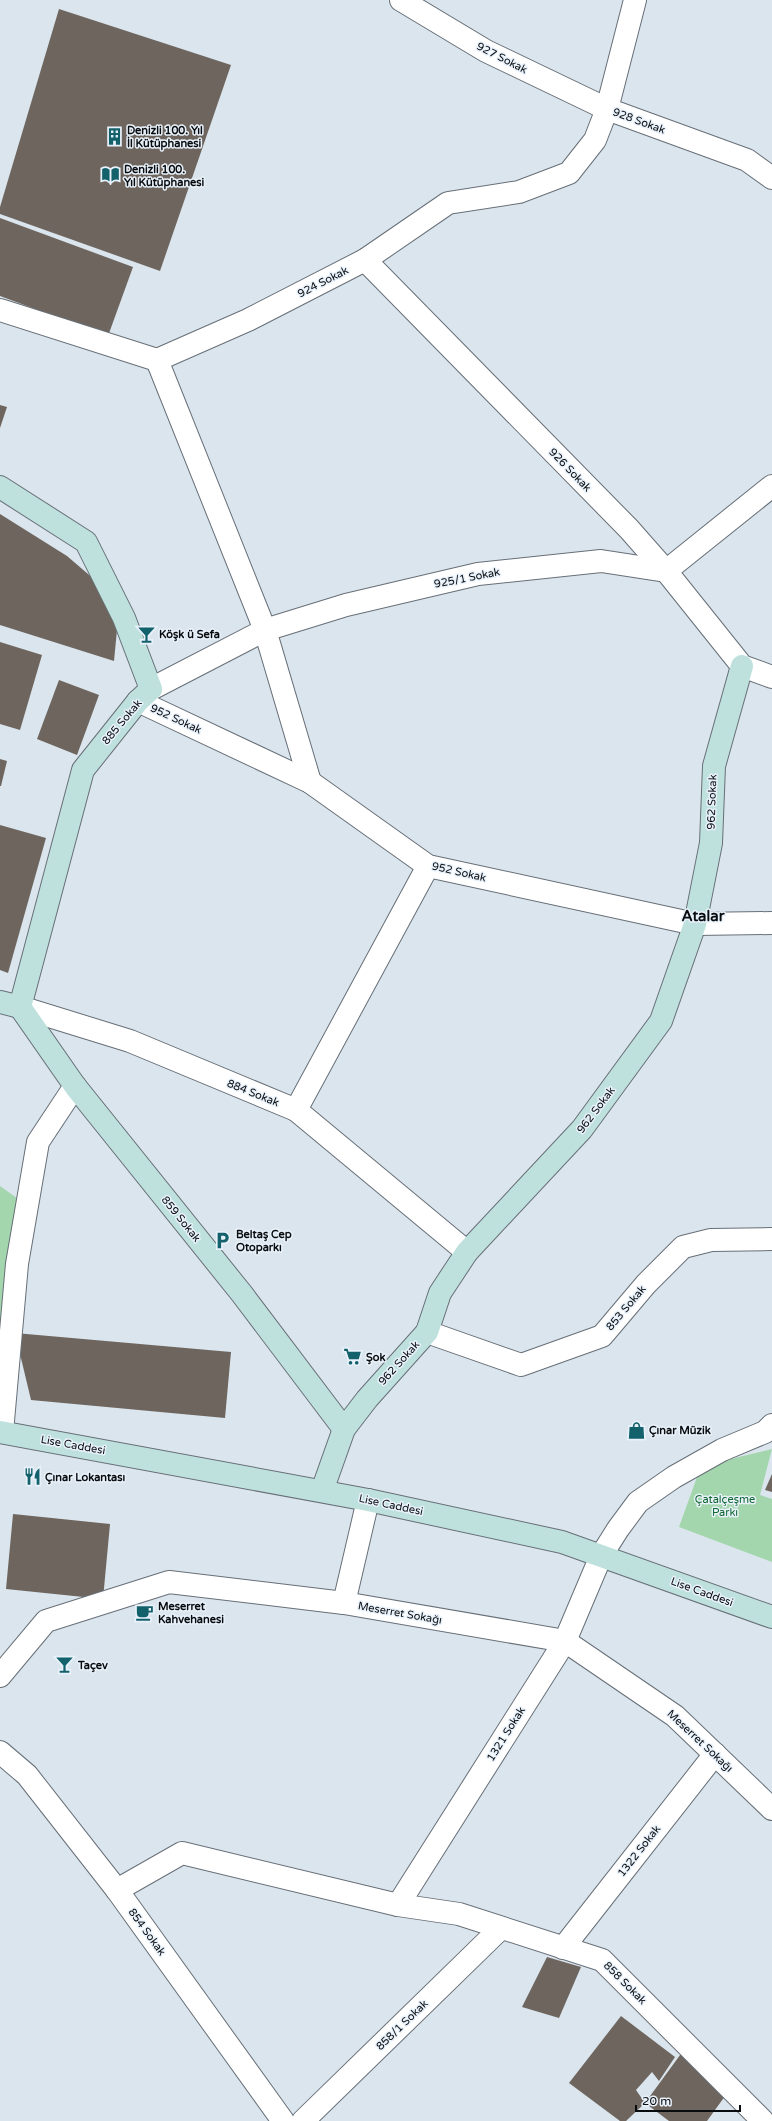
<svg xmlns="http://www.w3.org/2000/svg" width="772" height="2121" font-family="'Varela Round',sans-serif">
	<rect width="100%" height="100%" fill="#dbe5ee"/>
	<g fill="#a3d6ad">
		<path d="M0,1186L21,1201L0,1331Z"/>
		<path d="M772,1449L760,1495L772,1499V1562L679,1527L701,1466Z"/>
	</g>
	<g fill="#6e665e">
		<path d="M59,9L231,65L160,271L0,214V207Z"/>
		<path d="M0,218L133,267L108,336L0,296Z"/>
		<path d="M0,405L7,407L0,428Z"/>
		<path d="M0,514L67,556L95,580L117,630L114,661L0,625Z"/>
		<path d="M0,642L42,655L20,730L0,724Z"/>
		<path d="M59,680L99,695L77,755L37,739Z"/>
		<path d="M0,759L7,761L1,786H0Z"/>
		<path d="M0,825L46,838L8,973L0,970Z"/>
		<path d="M15,1333L231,1352L225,1418L31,1400Z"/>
		<path d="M772,1474V1492L765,1490Z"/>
		<path d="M13,1514L110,1524L103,1599L6,1589Z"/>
		<path d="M547,1957L581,1967L559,2018L522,2007Z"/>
		<path d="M621,2016L675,2057L659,2081L652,2072L636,2090L645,2103L626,2121H620L569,2083Z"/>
		<path d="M683,2051L728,2092L707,2121H669L645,2103Z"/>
	</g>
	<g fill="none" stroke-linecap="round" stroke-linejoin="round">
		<defs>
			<g id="street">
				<path d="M401,0L486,51L607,109L747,160L772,178"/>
				<path d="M365,260L629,529L666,571L742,666L772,677"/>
				<path d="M0,310L157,360L248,320L365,260L448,203L519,192L569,173L595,140L607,109L635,0"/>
				<path d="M157,360L265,630L310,782"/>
				<path d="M151,689L265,630L346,605L478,574L601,561L666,571L772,486"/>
				<path d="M138,701L310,782L428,866L695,924L772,923"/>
				<path d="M20,1007L130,1041L296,1110L467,1252"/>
				<path d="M296,1110L428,866"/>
				<path d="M427,1332L521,1365L602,1336L646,1284L683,1247L711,1240L772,1239"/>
				<path d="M2,1432L17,1264L38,1142L75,1086"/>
				<path d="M344,1603L368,1500"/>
				<path d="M0,1676L46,1621L169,1582L344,1603L565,1641L675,1716L772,1809"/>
				<path d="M0,1752L27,1775L117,1890L283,2121"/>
				<path d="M117,1890L182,1853L398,1905L459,1914L602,1960L763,2121"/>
				<path d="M398,1905L565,1641L601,1556L618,1529L638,1502L674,1477L722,1450L765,1432L772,1425"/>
				<path d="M563,1948L715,1754"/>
				<path d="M303,2121L501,1928"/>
			</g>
			<g id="secondary">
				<path d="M0,487L86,542L124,618L151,689L138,701L83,770L20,1007"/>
				<path d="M0,1002L20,1007"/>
				<path d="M20,1007L75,1086L242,1294L344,1429"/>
				<path d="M0,1432L368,1500L562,1542L772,1617"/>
				<path d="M322,1491L344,1429L367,1399L427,1332L440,1293L467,1252L582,1129L661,1021L695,924L711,843L714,766L742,666"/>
			</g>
		</defs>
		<use href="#street" stroke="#676f77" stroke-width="24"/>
		<use href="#secondary" stroke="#676f77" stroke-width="24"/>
		<use href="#street" stroke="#fff" stroke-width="22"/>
		<use href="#secondary" stroke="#bfe1dd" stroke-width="22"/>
	</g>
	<defs>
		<symbol id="building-bare" viewBox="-9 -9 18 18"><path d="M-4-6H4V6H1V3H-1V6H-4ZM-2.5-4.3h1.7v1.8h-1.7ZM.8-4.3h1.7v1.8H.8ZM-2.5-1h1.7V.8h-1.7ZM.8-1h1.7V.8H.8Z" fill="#13616b" stroke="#e9f2fb" stroke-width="2.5" paint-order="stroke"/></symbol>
		<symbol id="library-bare" viewBox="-9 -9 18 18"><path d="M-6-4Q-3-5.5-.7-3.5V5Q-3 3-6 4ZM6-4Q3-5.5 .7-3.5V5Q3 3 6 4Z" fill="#13616b" stroke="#e9f2fb" stroke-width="2.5" paint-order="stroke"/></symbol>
		<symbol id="bar-bare" viewBox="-9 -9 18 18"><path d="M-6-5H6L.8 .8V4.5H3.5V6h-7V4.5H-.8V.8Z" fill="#13616b" stroke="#e9f2fb" stroke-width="2.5" paint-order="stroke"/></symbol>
		<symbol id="parking-bare" viewBox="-9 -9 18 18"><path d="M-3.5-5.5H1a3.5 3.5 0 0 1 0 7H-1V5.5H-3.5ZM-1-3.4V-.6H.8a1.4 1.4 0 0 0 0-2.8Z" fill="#13616b" stroke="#e9f2fb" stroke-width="2.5" paint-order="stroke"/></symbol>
		<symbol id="supermarket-bare" viewBox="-9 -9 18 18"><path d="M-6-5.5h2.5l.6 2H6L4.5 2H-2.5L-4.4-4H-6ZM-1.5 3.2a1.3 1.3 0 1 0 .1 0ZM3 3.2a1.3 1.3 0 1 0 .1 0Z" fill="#13616b" stroke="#e9f2fb" stroke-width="2.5" paint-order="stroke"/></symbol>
		<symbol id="shop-bare" viewBox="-9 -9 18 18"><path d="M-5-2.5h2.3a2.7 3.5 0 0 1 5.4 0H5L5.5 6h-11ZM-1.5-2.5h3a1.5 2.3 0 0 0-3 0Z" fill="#13616b" stroke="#e9f2fb" stroke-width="2.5" paint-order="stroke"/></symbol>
		<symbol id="restaurant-bare" viewBox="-9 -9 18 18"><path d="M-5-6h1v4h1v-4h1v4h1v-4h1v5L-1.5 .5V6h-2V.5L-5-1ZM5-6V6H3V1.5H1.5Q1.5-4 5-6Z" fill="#13616b" stroke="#e9f2fb" stroke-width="2.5" paint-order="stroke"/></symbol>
		<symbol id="cafe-bare" viewBox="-9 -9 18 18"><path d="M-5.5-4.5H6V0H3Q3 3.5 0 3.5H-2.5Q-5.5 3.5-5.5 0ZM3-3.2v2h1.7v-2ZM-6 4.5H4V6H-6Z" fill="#13616b" stroke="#e9f2fb" stroke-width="2.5" paint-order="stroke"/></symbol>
	</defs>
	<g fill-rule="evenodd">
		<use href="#building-bare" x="102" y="124" width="25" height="25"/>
		<use href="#library-bare" x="98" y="162" width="25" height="25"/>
		<use href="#bar-bare" x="134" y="622" width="25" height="25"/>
		<use href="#parking-bare" x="210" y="1228" width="25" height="25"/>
		<use href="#supermarket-bare" x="340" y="1344" width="25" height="25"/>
		<use href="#shop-bare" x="624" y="1418" width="25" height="25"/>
		<use href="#restaurant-bare" x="20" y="1464" width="25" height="25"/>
		<use href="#cafe-bare" x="132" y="1600" width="25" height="25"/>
		<use href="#bar-bare" x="52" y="1652" width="25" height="25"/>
	</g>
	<g text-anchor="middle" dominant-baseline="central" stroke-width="3" stroke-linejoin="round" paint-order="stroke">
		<g font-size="11" fill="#090c0f" stroke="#e9f2fb">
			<text transform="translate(502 58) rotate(27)">927 Sokak</text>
			<text transform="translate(639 121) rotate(20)">928 Sokak</text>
			<text transform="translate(323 282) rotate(-27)">924 Sokak</text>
			<text transform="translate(570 470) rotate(46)">926 Sokak</text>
			<text transform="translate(467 578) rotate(-11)">925/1 Sokak</text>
			<text transform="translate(176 719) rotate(25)">952 Sokak</text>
			<text transform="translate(122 722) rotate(-50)">885 Sokak</text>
			<text transform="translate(712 802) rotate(-88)">962 Sokak</text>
			<text transform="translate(459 872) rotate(13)">952 Sokak</text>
			<text transform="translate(253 1093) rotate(22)">884 Sokak</text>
			<text transform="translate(596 1110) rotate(-53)">962 Sokak</text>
			<text transform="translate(181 1219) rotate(51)">859 Sokak</text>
			<text transform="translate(626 1308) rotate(-50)">853 Sokak</text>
			<text transform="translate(399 1363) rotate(-48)">962 Sokak</text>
			<text transform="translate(73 1445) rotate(10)">Lise Caddesi</text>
			<text transform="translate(391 1505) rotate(12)">Lise Caddesi</text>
			<text transform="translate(702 1592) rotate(20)">Lise Caddesi</text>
			<text transform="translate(400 1613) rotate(10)">Meserret Sokağı</text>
			<text transform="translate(506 1734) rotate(-58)">1321 Sokak</text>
			<text transform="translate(700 1741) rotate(43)">Meserret Sokağı</text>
			<text transform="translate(639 1851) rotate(-52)">1322 Sokak</text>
			<text transform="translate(147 1932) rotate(54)">854 Sokak</text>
			<text transform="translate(625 1983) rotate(45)">858 Sokak</text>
			<text transform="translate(402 2025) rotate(-44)">858/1 Sokak</text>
		</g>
		<g font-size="11" font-weight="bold" fill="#090c0f" stroke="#e9f2fb" text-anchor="start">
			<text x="127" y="130">Denizli 100. Yıl<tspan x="127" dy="13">İl Kütüphanesi</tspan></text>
			<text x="124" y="169">Denizli 100.<tspan x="124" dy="13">Yıl Kütüphanesi</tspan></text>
			<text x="159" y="634">Köşk ü Sefa</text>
			<text x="236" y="1234">Beltaş Cep<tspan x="236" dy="13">Otoparkı</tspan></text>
			<text x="366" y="1357">Şok</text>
			<text x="649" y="1430">Çınar Müzik</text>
			<text x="45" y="1477">Çınar Lokantası</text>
			<text x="158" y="1606">Meserret<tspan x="158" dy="13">Kahvehanesi</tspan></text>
			<text x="78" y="1665">Taçev</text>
		</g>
		<g font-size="11" fill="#0e6630" stroke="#e9f2fb">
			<text x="725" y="1499">Çatalçeşme<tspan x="725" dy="13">Parkı</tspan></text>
		</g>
		<g font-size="15" font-weight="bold" fill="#090c0f" stroke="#e9f2fb">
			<text x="703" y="916">Atalar</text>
		</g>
	</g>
	<path d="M636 2105v6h104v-6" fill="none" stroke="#090c0f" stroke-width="2"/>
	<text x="642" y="2105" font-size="12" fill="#090c0f" stroke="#e9f2fb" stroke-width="3" paint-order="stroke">20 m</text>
</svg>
